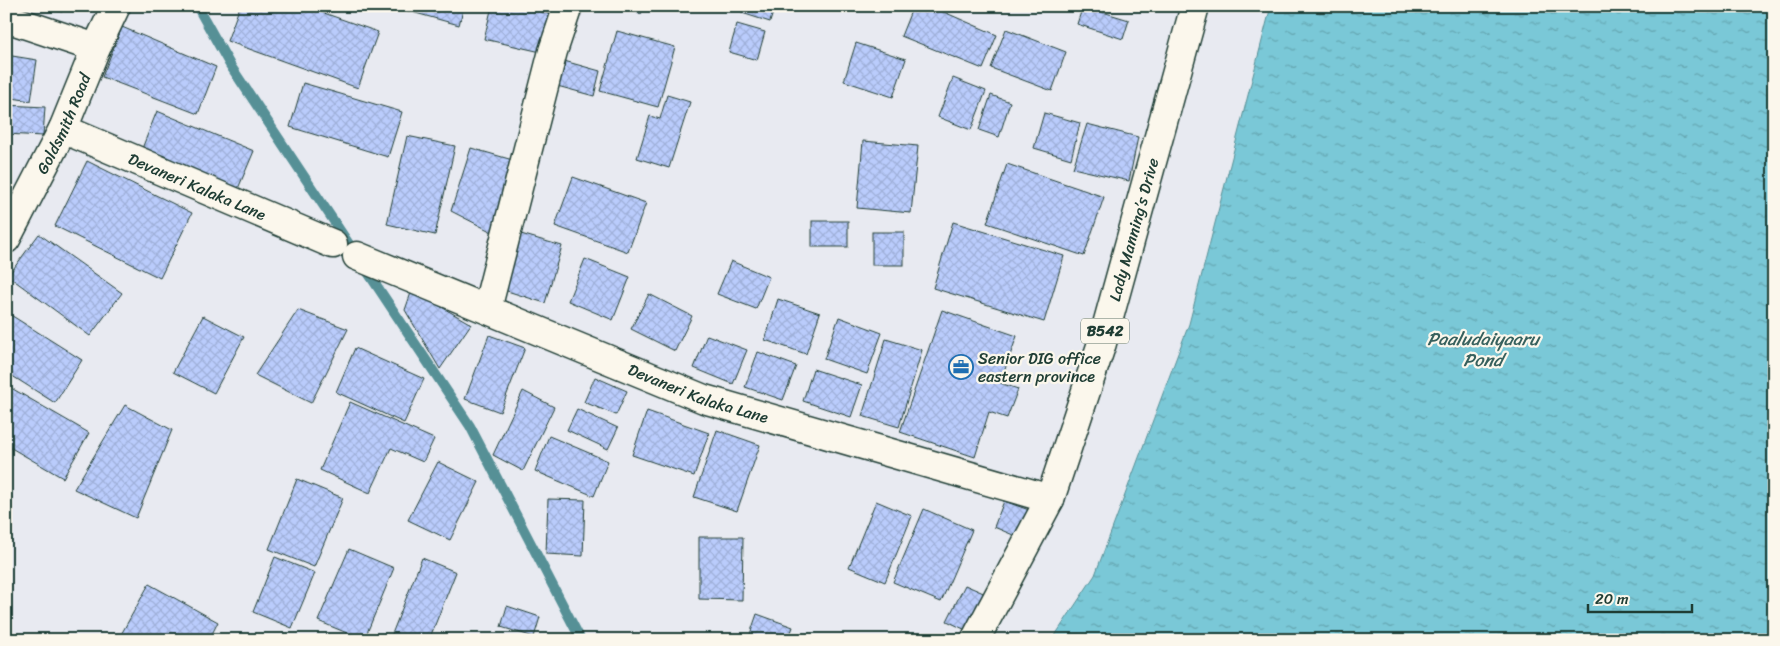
<svg xmlns="http://www.w3.org/2000/svg" width="1780" height="646" font-family="Sriracha,sans-serif">
	<defs>
		<pattern id="water-ripples" width="26" height="14" patternUnits="userSpaceOnUse" patternTransform="scale(1.25)"><rect width="26" height="14" fill="#7ac8d7"/><path d="M2 4q2-2 4 0t4 0M15 11q2-2 4 0t4 0" fill="none" stroke="#63a4af"/></pattern>
		<pattern id="building-cross-hatch" width="8" height="8" patternUnits="userSpaceOnUse" patternTransform="scale(1.25)"><rect width="8" height="8" fill="#baccfc"/><path d="M0 0l8 8M0 8l8-8" fill="none" stroke="#9fb0d9"/></pattern>
	</defs>
	<rect width="100%" height="100%" fill="#e8eaf1"/>
	<filter id="ink" filterUnits="userSpaceOnUse"><feTurbulence type="fractalNoise" baseFrequency=".02" numOctaves="2"/><feDisplacementMap in="SourceGraphic" scale="10" xChannelSelector="R" yChannelSelector="G"/><feConvolveMatrix kernelMatrix="1 2 1 2 8 2 1 2 1" color-interpolation-filters="sRGB"/></filter>
	<g filter="url(#ink)">
		<path fill="url(#water-ripples)" stroke="#569096" d="M1271,6H1774V640H1052L1095,575L1189,324Z"/>
		<g fill="none" stroke-linecap="round" stroke-linejoin="round">
			<path stroke="#569096" stroke-width="10" d="M197,6L230,65L470,426L581,640"/>
		</g>
		<g fill="url(#building-cross-hatch)" stroke="#1f3d34">
			<path d="M37,6H63L62,12Z"/>
			<path d="M240,6H304L378,32L358,88L227,41Z"/>
			<path d="M402,6H464L459,25L401,9Z"/>
			<path d="M492,6H516L550,14L541,52L484,39Z"/>
			<path d="M615,6H644L641,14Z"/>
			<path d="M744,6H775L770,22L742,13Z"/>
			<path d="M913,6H930L997,35L983,69L901,36Z"/>
			<path d="M1083,6L1129,20L1123,39L1077,24Z"/>
			<path d="M737,24L765,32L757,60L729,52Z"/>
			<path d="M122,27L216,67L198,114L102,77Z"/>
			<path d="M1006,29L1066,52L1052,91L991,68Z"/>
			<path d="M617,31L675,47L658,107L600,91Z"/>
			<path d="M856,43L906,59L893,97L844,81Z"/>
			<path d="M6,55L37,60L31,101L6,97Z"/>
			<path d="M557,59L600,71L594,96L550,84Z"/>
			<path d="M953,78L986,91L971,130L938,117Z"/>
			<path d="M303,83L402,112L388,157L290,127Z"/>
			<path d="M667,95L690,102L669,168L637,158L650,116L660,119Z"/>
			<path d="M991,95L1010,102L999,137L979,130Z"/>
			<path d="M6,105L45,107L43,136L6,134Z"/>
			<path d="M157,111L254,151L237,191L141,151Z"/>
			<path d="M1044,113L1080,123L1071,159L1034,148Z"/>
			<path d="M1087,124L1138,137L1129,181L1073,168Z"/>
			<path d="M407,136L455,146L435,235L387,224Z"/>
			<path d="M863,141L918,146L911,213L857,208Z"/>
			<path d="M471,148L516,161L494,233L451,211Z"/>
			<path d="M87,161L192,213L160,278L55,226Z"/>
			<path d="M1007,164L1104,197L1084,256L987,223Z"/>
			<path d="M573,177L646,203L628,252L555,226Z"/>
			<rect x="812" y="221" width="36" height="26"/>
			<path d="M953,222L1064,256L1044,322L933,288Z"/>
			<rect x="872" y="232" width="32" height="33"/>
			<path d="M39,234L122,293L90,336L8,276Z"/>
			<path d="M521,234L562,246L545,303L504,290Z"/>
			<path d="M585,259L630,277L613,320L568,301Z"/>
			<path d="M731,261L769,277L756,309L717,294Z"/>
			<path d="M412,290L471,324L440,369L405,310Z"/>
			<path d="M649,294L692,316L675,351L631,329Z"/>
			<path d="M778,299L820,313L806,354L765,340Z"/>
			<path d="M298,310L348,329L311,403L255,375Z"/>
			<path d="M942,310L1017,336L1000,383L1018,389L1007,418L989,412L975,457L900,432Z"/>
			<path d="M6,312L82,360L55,403L6,372Z"/>
			<path d="M203,316L244,337L214,393L173,372Z"/>
			<path d="M839,317L882,333L867,374L824,359Z"/>
			<path d="M489,335L525,348L500,412L465,399Z"/>
			<path d="M707,335L747,350L733,384L694,368Z"/>
			<path d="M886,339L922,350L899,427L862,416Z"/>
			<path d="M355,348L424,379L404,423L336,392Z"/>
			<path d="M758,352L796,366L783,400L745,387Z"/>
			<path d="M813,369L862,385L851,417L803,401Z"/>
			<path d="M595,377L627,391L616,415L584,402Z"/>
			<path d="M6,385L89,433L63,478L6,445Z"/>
			<path d="M523,391L554,407L523,471L493,455Z"/>
			<path d="M350,402L434,439L423,462L391,448L370,493L320,470Z"/>
			<path d="M125,405L172,430L136,518L74,489Z"/>
			<path d="M577,409L618,428L608,449L567,430Z"/>
			<path d="M647,411L709,433L694,476L632,455Z"/>
			<path d="M717,430L760,445L737,511L694,497Z"/>
			<path d="M549,436L608,461L594,496L535,471Z"/>
			<path d="M438,462L479,482L450,540L408,520Z"/>
			<path d="M297,479L343,498L314,567L269,549Z"/>
			<path d="M548,499L585,500L583,556L546,554Z"/>
			<path d="M876,501L912,516L885,582L849,567Z"/>
			<path d="M1004,501L1029,510L1018,537L994,527Z"/>
			<path d="M924,509L972,530L941,602L893,582Z"/>
			<path d="M699,537H743L742,600L699,599Z"/>
			<path d="M349,549L394,568L364,640L318,621Z"/>
			<path d="M275,557L315,573L292,628L253,612Z"/>
			<path d="M422,558L456,572L429,640H393L390,639Z"/>
			<path d="M149,584L218,622L209,640H118Z"/>
			<path d="M965,585L988,595L970,632L947,621Z"/>
			<path d="M507,606L540,617L534,637L501,627Z"/>
			<path d="M757,614L793,627L788,640H748Z"/>
		</g>
		<g fill="none" stroke-linecap="round" stroke-linejoin="round">
			<defs>
				<g id="minor">
					<path d="M6,18L96,48"/>
					<path id="s1" d="M63,129L333,244"/>
					<path id="s2" d="M6,239L63,129L96,48L116,6"/>
					<path id="s3" d="M357,256L704,399L1050,499"/>
					<path d="M487,309L553,51L568,6"/>
				</g>
				<g id="major">
					<path id="s4" d="M975,640L1050,499L1102,343L1195,6"/>
				</g>
			</defs>
			<use href="#minor" stroke="#1f3d34" stroke-width="31"/>
			<use href="#major" stroke="#1f3d34" stroke-width="31"/>
			<use href="#minor" stroke="#fbf7ec" stroke-width="28"/>
			<use href="#major" stroke="#fbf7ec" stroke-width="28"/>
		</g>
	</g>
	<defs>
		<symbol id="office-ring" viewBox="-11 -11 22 22"><circle r="9.5" fill="#fbf7ec" stroke="#1f6fb2" stroke-width="1.5"/><path d="M-6-3h4V-5.5h4V-3h4V5H-6ZM-1-4.5V-3h2v-1.5ZM-6 0V1H6V0Z" fill="#1f6fb2"/></symbol>
	</defs>
	<g fill-rule="evenodd">
		<use href="#office-ring" x="947" y="353" width="28" height="28"/>
	</g>
	<g text-anchor="middle" dominant-baseline="central" stroke-width="4.5" stroke-linejoin="round" paint-order="stroke">
		<rect fill="#fbf7ec" stroke="#61756b" stroke-width="1" x="1081" y="318.5" width="48" height="25" rx="4"/>
		<g font-size="15" font-weight="bold" fill="#1f3d34">
			<text x="1105" y="331">B542</text>
		</g>
		<g font-size="16" fill="#1f3d34" stroke="#fbf7ec">
			<text stroke="none"><textPath href="#s2" startOffset="129">Goldsmith Road</textPath></text>
			<text stroke="none"><textPath href="#s1" startOffset="146">Devaneri Kalaka Lane</textPath></text>
			<text stroke="none"><textPath href="#s4" startOffset="442">Lady Manning’s Drive</textPath></text>
			<text stroke="none"><textPath href="#s3" startOffset="368">Devaneri Kalaka Lane</textPath></text>
		</g>
		<g font-size="16" fill="#1f3d34" stroke="#fbf7ec" text-anchor="start">
			<text x="978" y="358">Senior DIG office<tspan x="978" dy="18">eastern province</tspan></text>
		</g>
		<g font-size="18" font-style="italic" fill="#36605d" stroke="#fbf7ec">
			<text x="1483" y="339">Paaludaiyaaru<tspan x="1483" dy="21">Pond</tspan></text>
		</g>
	</g>
	<rect width="1780" height="646" fill="none" stroke="#fbf7ec" stroke-width="25"/>
	<rect x="12" y="12" width="1755" height="621" fill="none" stroke="#1f3d34" stroke-width="2" filter="url(#ink)"/>
	<path d="M1588 604v8h104v-8" fill="none" stroke="#1f3d34" stroke-width="2.5"/>
	<text x="1595" y="604" font-size="15" fill="#1f3d34" stroke="#fbf7ec" stroke-width="4" paint-order="stroke">20 m</text>
</svg>
